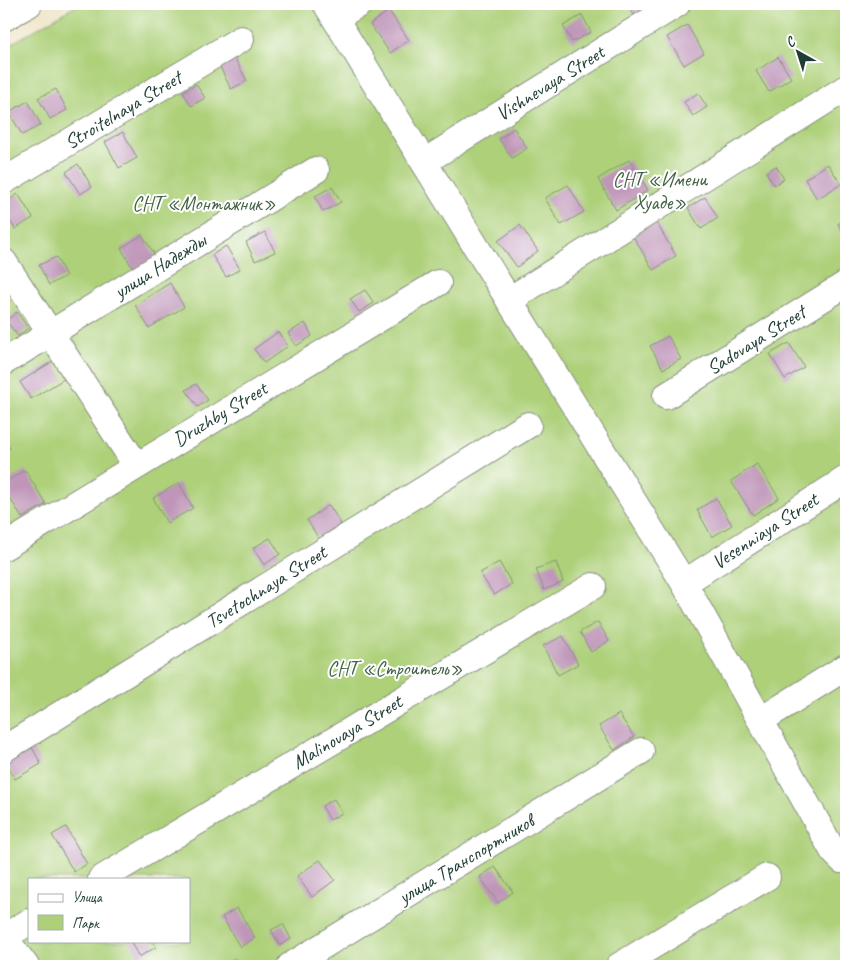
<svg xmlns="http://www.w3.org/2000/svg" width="850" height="970" font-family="Caveat,sans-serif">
	<rect width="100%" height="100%" fill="#fff"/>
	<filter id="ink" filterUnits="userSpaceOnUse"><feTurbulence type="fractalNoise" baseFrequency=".02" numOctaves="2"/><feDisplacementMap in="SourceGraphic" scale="10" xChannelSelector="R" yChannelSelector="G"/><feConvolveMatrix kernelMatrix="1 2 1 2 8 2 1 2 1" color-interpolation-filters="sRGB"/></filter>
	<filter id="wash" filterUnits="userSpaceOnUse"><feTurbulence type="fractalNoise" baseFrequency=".0096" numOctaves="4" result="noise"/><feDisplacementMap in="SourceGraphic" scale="20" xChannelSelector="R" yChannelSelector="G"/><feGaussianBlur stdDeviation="1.12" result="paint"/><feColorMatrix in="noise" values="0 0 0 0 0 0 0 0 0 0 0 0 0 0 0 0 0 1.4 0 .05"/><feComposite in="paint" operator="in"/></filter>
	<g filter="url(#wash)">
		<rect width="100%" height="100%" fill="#efe5c8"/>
		<path fill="#add079" stroke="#668656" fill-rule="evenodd" d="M79,4H846V966H22L4,942V48ZM29,879H189V941H29Z"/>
		<g id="blocks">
			<g fill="#bf96b9">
				<path d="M627,4H650L651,5L634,15Z"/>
				<path d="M389,11L409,40L390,53L370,24Z"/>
				<path d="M582,15L591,32L572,42L563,26Z"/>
				<path d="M687,25L704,53L684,65L667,37Z"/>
				<path d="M234,57L247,81L231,89L219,65Z"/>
				<path d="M778,57L791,78L769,92L756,71Z"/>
				<path d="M196,84L205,98L191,106L183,92Z"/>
				<path d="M56,89L67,110L50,119L38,98Z"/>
				<path d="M698,93L707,107L693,116L684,102Z"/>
				<path d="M28,101L41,125L22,135L9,112Z"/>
				<path d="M514,128L527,148L512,158L499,139Z"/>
				<path d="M123,132L137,158L119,168L105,142Z"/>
				<path d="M629,160L648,190L616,210L598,179Z"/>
				<path d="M78,164L92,187L80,194L66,172Z"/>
				<path d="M828,164L841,184L817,199L805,179Z"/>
				<path d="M776,166L784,179L774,185L766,172Z"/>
				<path d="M568,185L584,212L561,225L545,198Z"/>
				<path d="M332,187L341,202L323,212L315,196Z"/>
				<path d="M18,194L33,218L15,229L4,211V204Z"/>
				<path d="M705,197L718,218L701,229L688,208Z"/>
				<path d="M846,219V238L838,224Z"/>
				<path d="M656,222L676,256L653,270L633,236Z"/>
				<path d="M520,225L538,251L517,267L498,241Z"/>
				<path d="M265,232L275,252L255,261L246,242Z"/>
				<path d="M142,235L158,260L136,274L121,248Z"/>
				<path d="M226,246L240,269L226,277L212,255Z"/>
				<path d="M56,257L66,276L49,285L39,265Z"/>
				<path d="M170,283L184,307L149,328L135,305Z"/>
				<path d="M365,290L374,303L359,312L350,299Z"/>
				<path d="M17,312L28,328L18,336L6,321Z"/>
				<path d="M305,323L312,336L296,346L288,333Z"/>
				<path d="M278,332L288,346L264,363L254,349Z"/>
				<path d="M668,336L681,359L663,369L650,346Z"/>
				<path d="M789,343L804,367L785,379L770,354Z"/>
				<path d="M53,361L64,379L31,399L20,382Z"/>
				<path d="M196,384L208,400L198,407L186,390Z"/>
				<path d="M4,439L10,448L4,452Z"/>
				<path d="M757,464L779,498L753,515L731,481Z"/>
				<path d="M25,470L46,504L22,518L4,488V483Z"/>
				<path d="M179,483L193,508L167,523L153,498Z"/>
				<path d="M716,498L732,525L712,537L697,510Z"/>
				<path d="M329,505L341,524L319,539L307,520Z"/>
				<path d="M270,538L280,554L264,565L253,548Z"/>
				<path d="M499,562L512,584L494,595L480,573Z"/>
				<path d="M556,562L563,582L544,590L536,569Z"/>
				<path d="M598,622L609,641L591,652L580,632Z"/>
				<path d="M563,636L578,664L558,675L543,646Z"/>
				<path d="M619,714L634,737L614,750L599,726Z"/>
				<path d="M29,742L41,764L15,779L4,759Z"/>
				<path d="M334,799L342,813L330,820L322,806Z"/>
				<path d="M66,827L87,864L74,872L52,835Z"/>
				<path d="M320,860L335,880L312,897L297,876Z"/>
				<path d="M495,867L513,892L498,903L480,877Z"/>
				<path d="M237,908L255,938L240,947L222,917Z"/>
				<path d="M283,924L291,939L280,945L271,930Z"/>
				<path d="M130,941H152L156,947L139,957Z"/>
				<path d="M234,959L239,966H224Z"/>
			</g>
		</g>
	</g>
	<g filter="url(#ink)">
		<use href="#blocks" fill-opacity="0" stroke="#87917e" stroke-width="1"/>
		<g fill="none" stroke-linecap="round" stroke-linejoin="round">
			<defs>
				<g id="minor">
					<path d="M326,4L684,583L833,851L842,860L846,859"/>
					<path d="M4,18L29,4"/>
					<path d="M335,18L359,4"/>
					<path d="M424,162L677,4"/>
					<path d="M4,181L241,39"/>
					<path d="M4,262L136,465"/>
					<path d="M509,300L846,88"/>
					<path d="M4,362L316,170"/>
					<path d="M666,396L846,284"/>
					<path d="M4,547L438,283"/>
					<path d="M684,583L846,479"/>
					<path d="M761,720L846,667"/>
					<path d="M4,749L528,425"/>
					<path d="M101,879L593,586"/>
					<path d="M4,937L26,966"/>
					<path d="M4,937L29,922"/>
					<path d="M290,966L641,751"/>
					<path d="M619,966L767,877"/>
				</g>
			</defs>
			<use href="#minor" stroke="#87917e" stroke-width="28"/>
			<use href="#minor" stroke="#fff" stroke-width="26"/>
		</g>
	</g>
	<g text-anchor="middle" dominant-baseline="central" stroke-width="4" stroke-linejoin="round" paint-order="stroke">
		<g font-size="20" fill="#1f3d34" stroke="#fff">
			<text transform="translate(550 83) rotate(-32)">Vishnevaya Street</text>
			<text transform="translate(123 110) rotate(-31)">Stroitelnaya Street</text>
			<text transform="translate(160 266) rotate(-32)">улица Надежды</text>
			<text transform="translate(756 340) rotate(-32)">Sadovaya Street</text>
			<text transform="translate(220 414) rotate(-31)">Druzhby Street</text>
			<text transform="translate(765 531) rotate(-33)">Vesenniaya Street</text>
			<text transform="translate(266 587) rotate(-32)">Tsvetochnaya Street</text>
			<text transform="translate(347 732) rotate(-31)">Malinovaya Street</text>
			<text transform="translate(466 859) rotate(-31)">улица Транспортников</text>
		</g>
		<g font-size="20" fill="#426245" stroke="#fff">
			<text x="660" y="179">СНТ «Имени<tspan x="660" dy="23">Хуаде»</tspan></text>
			<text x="204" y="203">СНТ «Монтажник»</text>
			<text x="395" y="668">СНТ «Строитель»</text>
		</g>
	</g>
	<rect width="850" height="970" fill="none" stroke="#fff" stroke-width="20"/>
	<rect x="28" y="878" width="162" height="65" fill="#ffffff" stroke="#a5b1ae"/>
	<rect x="38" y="894" width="25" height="8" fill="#ffffff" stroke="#a5b1ae"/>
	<text x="72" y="902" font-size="15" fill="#1f3d34">Улица</text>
	<rect x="38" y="915" width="25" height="15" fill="#add079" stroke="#a5b1ae"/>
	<text x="72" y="928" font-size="15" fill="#1f3d34">Парк</text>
	<g transform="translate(798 52) rotate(321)" stroke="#ffffff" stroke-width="4" paint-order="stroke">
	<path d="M0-4L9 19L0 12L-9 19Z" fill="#1f3d34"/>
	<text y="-8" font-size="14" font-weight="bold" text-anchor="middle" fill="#1f3d34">С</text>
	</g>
</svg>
